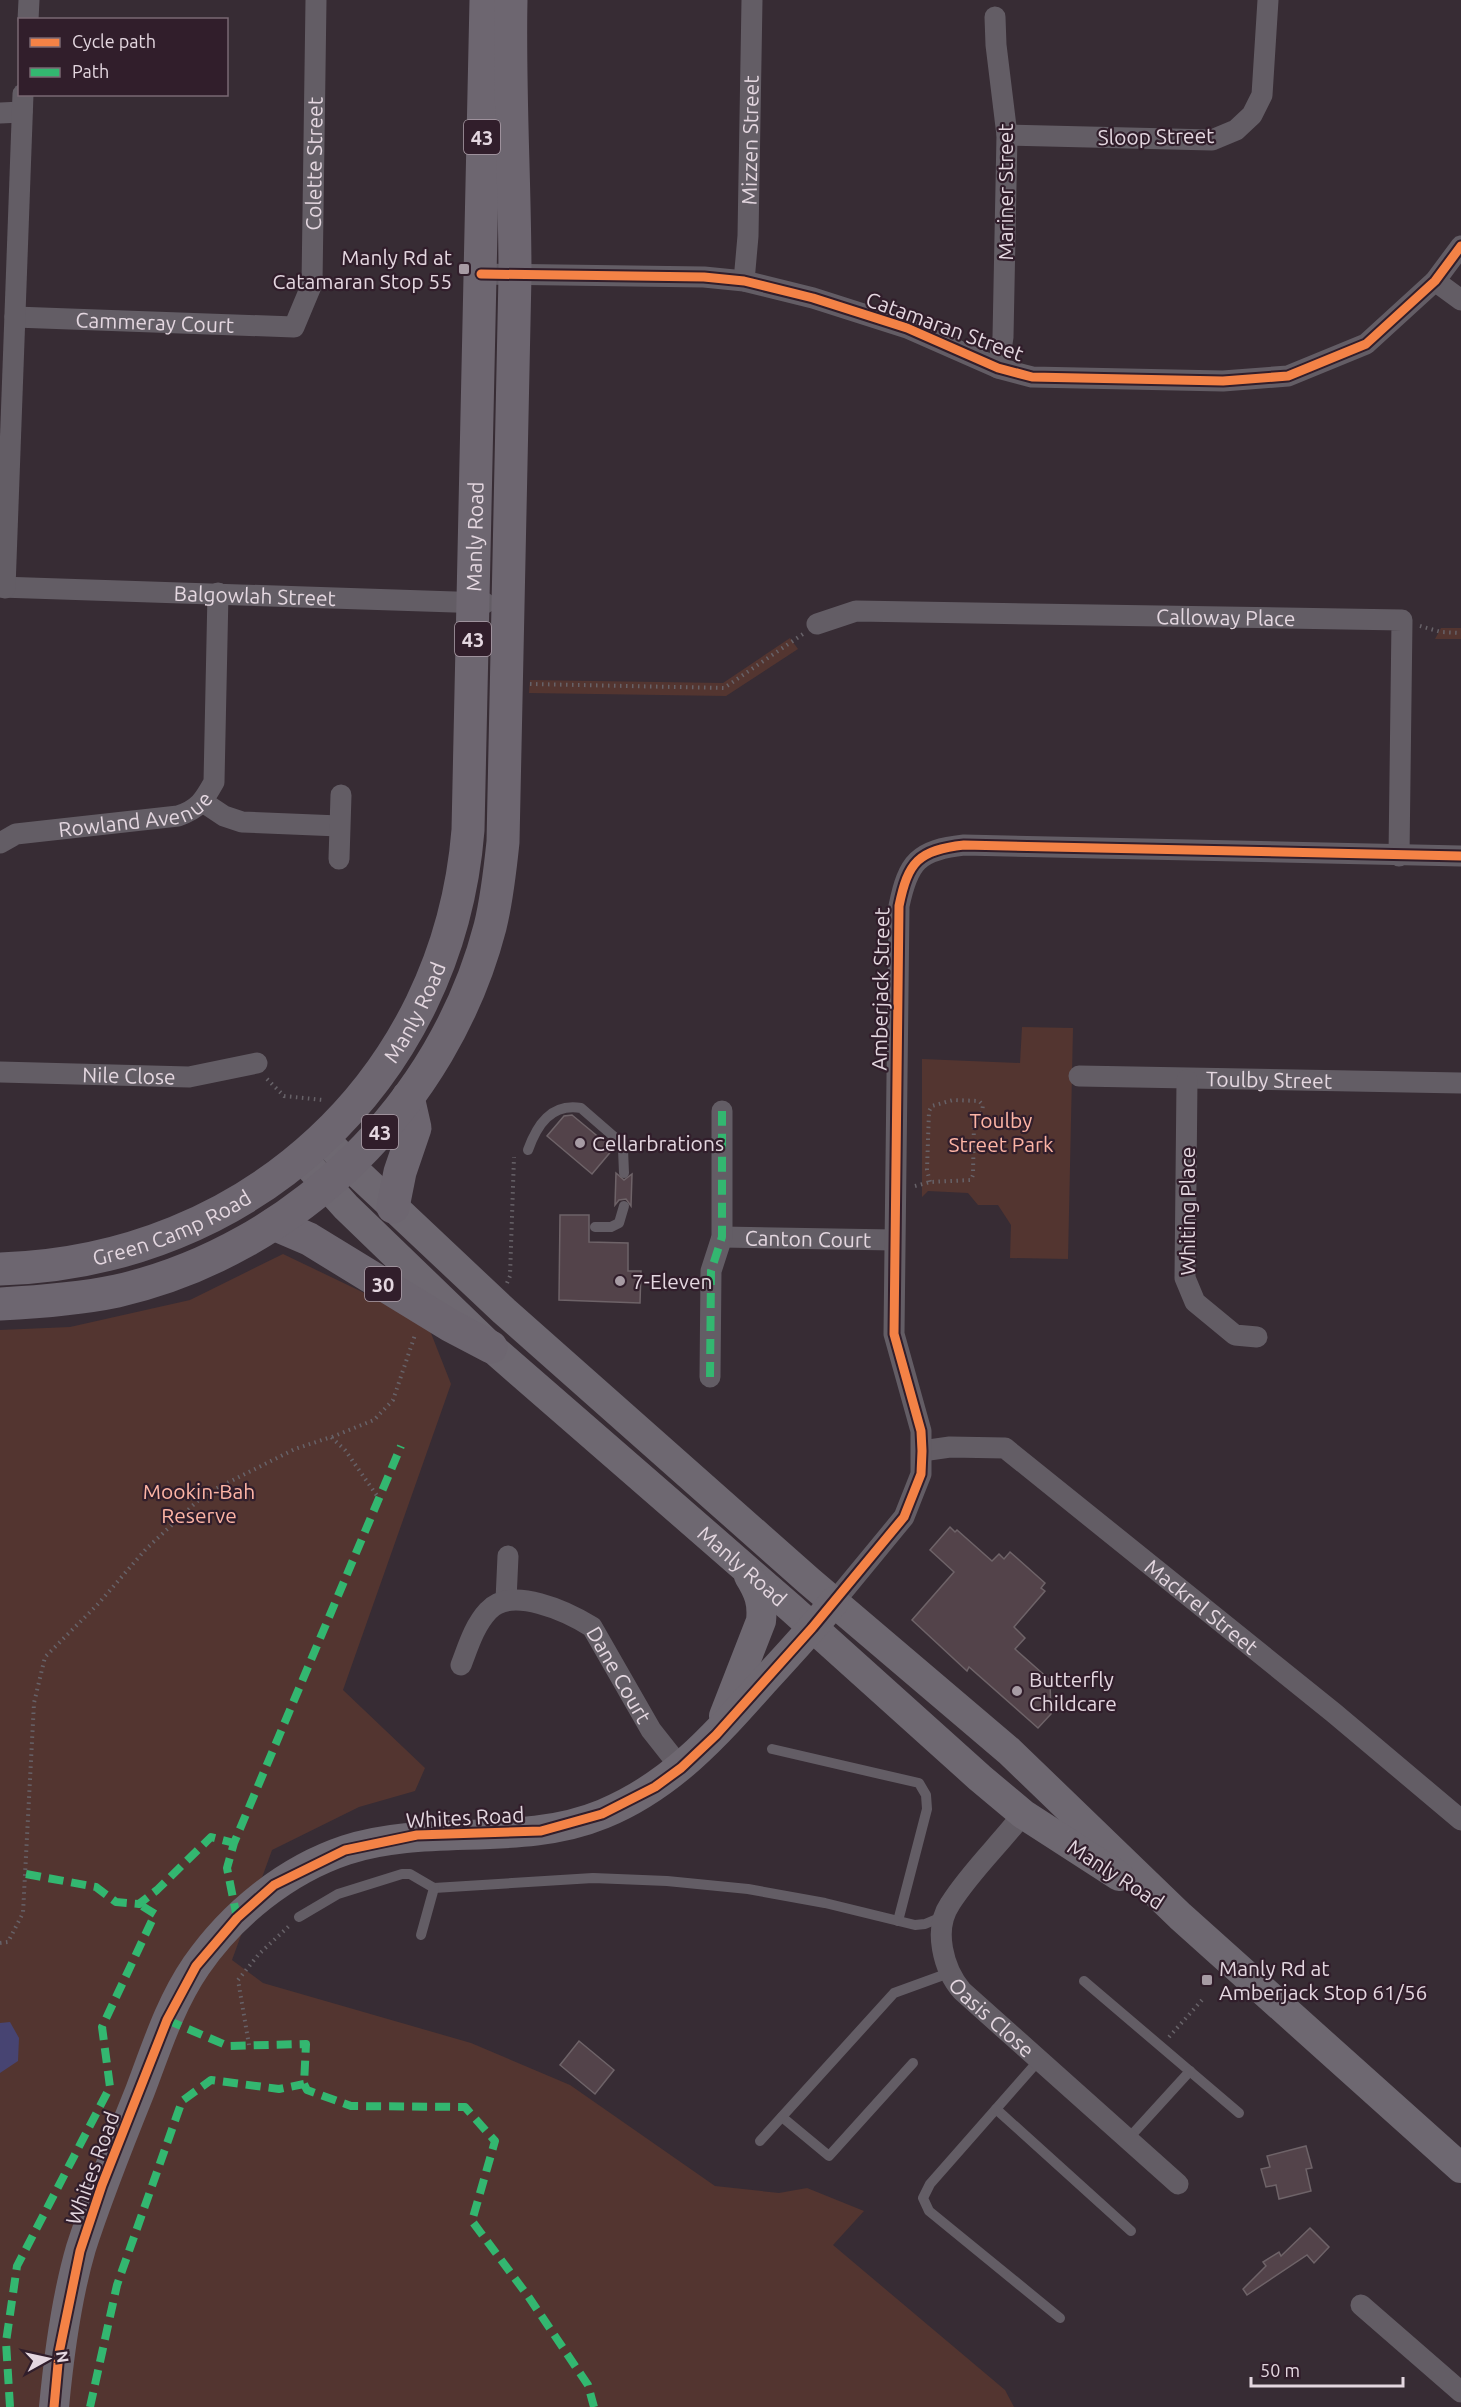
<svg xmlns="http://www.w3.org/2000/svg" width="1461" height="2407" font-family="Ubuntu,sans-serif">
	<rect width="100%" height="100%" fill="#372c34"/>
	<g fill="#533530">
		<path d="M1441,628H1461V639H1435Z"/>
		<path d="M790,638L798,649L726,696L529,693L530,680L723,683Z"/>
		<path d="M1022,1027L1073,1028L1068,1259L1010,1258L1011,1225L998,1205H978L968,1193L928,1191L922,1197V1059L1020,1063Z"/>
		<path d="M283,1254L427,1323L451,1384L343,1690L425,1768L415,1791L359,1807L272,1850L232,1960L263,1983L471,2043L570,2085L715,2186L779,2193L807,2188L864,2211L833,2245L1005,2390L1014,2407H0V1330L70,1327L190,1300Z"/>
	</g>
	<path fill="#474472" d="M10,2022L19,2038L18,2061L0,2073V2023Z"/>
	<g fill="#53434a" stroke="#6e6368" stroke-width="1.5">
		<path d="M572,1115L613,1149L592,1174L547,1136L564,1116Z"/>
		<path d="M616,1173L624,1180L632,1174L631,1206L626,1199L619,1200L615,1205Z"/>
		<path d="M560,1215H589V1242L628,1243V1271H641L640,1303L559,1300Z"/>
		<path d="M950,1527L955,1532L957,1530L992,1561L999,1554L1004,1559L1010,1552L1045,1583L1041,1588L1045,1591L1014,1627L1025,1638L1015,1649L1050,1680L1051,1714L1038,1728L969,1667L967,1671L912,1620L954,1572L930,1550Z"/>
		<path d="M579,2041L614,2070L595,2094L560,2065Z"/>
		<path d="M1306,2146L1312,2168L1306,2169L1311,2191L1279,2199L1276,2185L1266,2187L1261,2169L1270,2167L1267,2156Z"/>
		<path d="M1310,2228L1329,2247L1314,2263L1307,2255L1247,2295L1243,2289L1266,2266L1263,2262L1279,2252L1281,2256Z"/>
	</g>
	<g fill="none" stroke-linecap="round" stroke-linejoin="round">
		<g stroke="#676268" stroke-width="4" stroke-dasharray="1.5 4.5" stroke-linecap="butt">
			<path d="M1420,626L1441,632L1461,633"/>
			<path d="M530,684L724,688L803,634"/>
			<path d="M267,1079L284,1096L323,1100"/>
			<path d="M915,1186L930,1182L971,1180L973,1175L974,1121L982,1112L983,1105L979,1101L953,1100L932,1106L929,1111L927,1170L930,1182"/>
			<path d="M507,1283L510,1276L514,1157"/>
			<path d="M332,1437L374,1420L393,1400L415,1335"/>
			<path d="M0,1943L8,1942L23,1913L34,1703L45,1657L98,1604L146,1549L205,1494L295,1449L331,1437L345,1450L380,1500"/>
			<path d="M1169,2037L1202,2000"/>
			<path d="M249,2045L238,1980L259,1954L289,1926"/>
		</g>
		<g stroke="#635d65" stroke-width="10">
			<path d="M528,1150C537,1125 551,1103 581,1108L619,1141L623,1149L624,1173"/>
			<path d="M595,1227H611L619,1223L624,1206"/>
			<path d="M772,1749L919,1783L926,1795L927,1809L898,1921"/>
			<path d="M299,1917L338,1894L402,1874H410L434,1888L593,1878L667,1881L748,1889L825,1903L915,1925L925,1924L944,1916"/>
			<path d="M421,1935L434,1888"/>
			<path d="M1084,1981L1239,2113"/>
			<path d="M1040,2059L930,2184L923,2198L929,2211L1060,2318"/>
			<path d="M996,2109L1131,2231"/>
			<path d="M782,2117L829,2156L913,2063"/>
			<path d="M1128,2139L1190,2071"/>
			<path d="M760,2141L894,1993L949,1973"/>
		</g>
		<g stroke="#635d65" stroke-width="21">
			<path d="M995,17L996,45L1007,135L1003,337L998,368"/>
			<path d="M28,20L29,0"/>
			<path d="M0,113L22,112"/>
			<path d="M1007,135L1212,140L1236,130L1252,115L1262,95L1268,0"/>
			<path d="M481,274L704,277L744,281L813,298L907,328L998,368L1032,377L1223,381L1288,376L1366,344L1435,281L1461,246"/>
			<path id="s1" d="M744,281L748,236L752,0"/>
			<path d="M1435,281L1461,300"/>
			<path id="s2" d="M15,317L294,327L312,284L316,0"/>
			<path id="s3" d="M0,587L485,603"/>
			<path d="M5,588L23,94"/>
			<path id="s4" d="M817,624L856,611L1402,620L1399,856"/>
			<path d="M203,802L224,816L242,822L339,826"/>
			<path id="s5" d="M0,843L16,834L178,816C199,809 204,800 214,782L218,593"/>
			<path d="M339,859L341,795"/>
			<path id="s6" d="M0,1072L189,1077L257,1063"/>
			<path id="s7" d="M1079,1076L1461,1083"/>
			<path d="M1187,1080L1185,1278L1195,1302L1235,1335L1257,1337"/>
			<path id="s8" d="M722,1237L894,1240"/>
			<path d="M710,1377L711,1271L722,1237V1111"/>
			<path id="s9" d="M922,1451L950,1447L1005,1448L1334,1713L1461,1820"/>
			<path d="M506,1600L508,1556"/>
			<path d="M834,1602L904,1517L921,1474V1431L894,1334L899,906C908,862 918,850 964,845L1461,856"/>
			<path id="s10" d="M461,1665C468,1647 474,1626 488,1611C511,1585 568,1612 592,1627L651,1730L681,1768"/>
			<path id="s11" d="M1023,1814C1000,1844 970,1872 950,1904C933,1929 943,1969 962,1991L1178,2184"/>
			<path d="M1361,2305L1461,2392"/>
		</g>
		<g stroke="#6e6871" stroke-width="30">
			<path d="M324,1138L350,1166L504,1311L809,1581L1009,1751L1180,1916L1461,2168"/>
			<path id="s12" d="M301,1157L346,1207L491,1347L791,1608L980,1778L1023,1814L1119,1876"/>
			<path d="M724,1716L761,1621C763,1603 759,1592 749,1576"/>
			<path d="M54,2407C59,2354 66,2299 81,2248C98,2195 119,2143 140,2091C156,2049 170,2004 196,1966C232,1914 286,1870 346,1850C429,1823 521,1848 603,1814C671,1786 716,1735 764,1681C788,1655 812,1629 834,1602"/>
		</g>
		<g stroke="#6d6670" stroke-width="33">
			<path d="M393,1207L400,1172L415,1128L408,1097"/>
			<path d="M274,1224L309,1239L451,1326L491,1347"/>
			<path id="s13" d="M0,1269C249,1262 448,1080 468,830L486,0"/>
			<path d="M0,1304C39,1302 79,1299 117,1291C296,1250 444,1104 490,927C497,899 500,871 503,842L515,275C515,183 509,92 511,0"/>
		</g>
		<g stroke="#33b770" stroke-width="8" stroke-dasharray="15 8" stroke-linecap="butt">
			<path d="M710,1377L711,1271L722,1237V1111"/>
			<path d="M26,1874L96,1887L116,1902L139,1904L157,1890L211,1837L234,1843"/>
			<path d="M237,1918L227,1868L234,1843L401,1446"/>
			<path d="M167,2020L228,2046L306,2044L304,2084L307,2090L351,2106L465,2107L495,2141L472,2221L528,2296L588,2385L594,2407"/>
			<path d="M10,2407L6,2342L17,2266L110,2087L102,2027L155,1914L139,1904"/>
			<path d="M90,2407L117,2285L182,2101L211,2080L279,2089L304,2084"/>
		</g>
		<defs>
			<g id="cycleway">
				<path d="M481,274L704,277L744,281L813,298L907,328L998,368L1032,377L1223,381L1288,376L1366,344L1435,281L1461,246"/>
				<path d="M54,2407L59,2353L80,2251L102,2185L167,2020L196,1966L237,1918L274,1885L345,1850L417,1835L541,1831L602,1814L655,1787L681,1768L716,1735L812,1628L904,1517L921,1474L922,1451L921,1431L894,1334L899,906C908,862 918,850 964,845L1461,856"/>
			</g>
		</defs>
		<use href="#cycleway" stroke="#311e2b" stroke-width="13"/>
		<use href="#cycleway" stroke="#f48246" stroke-width="9"/>
	</g>
	<g fill="#a79ba4" stroke="#311e2b" stroke-width="2">
		<rect x="458" y="263" width="12" height="12" rx="3"/>
		<circle cx="580" cy="1143" r="6"/>
		<circle cx="620" cy="1281" r="6"/>
		<circle cx="1017" cy="1691" r="6"/>
		<rect x="1201" y="1974" width="12" height="12" rx="3"/>
	</g>
	<g text-anchor="middle" dominant-baseline="central" stroke-width="4.5" stroke-linejoin="round" paint-order="stroke">
		<g fill="#311e2b" stroke="#aea0aa" stroke-width="1.5">
			<rect x="464" y="120" width="36" height="34" rx="4.5"/>
			<rect x="455" y="622" width="36" height="34" rx="4.5"/>
			<rect x="362" y="1115" width="36" height="34" rx="4.5"/>
			<rect x="365" y="1267" width="36" height="34" rx="4.5"/>
		</g>
		<g font-size="20" font-weight="bold" fill="#e4d7e0">
			<text x="482" y="137">43</text>
			<text x="473" y="639">43</text>
			<text x="380" y="1132">43</text>
			<text x="383" y="1284">30</text>
		</g>
		<g font-size="21" fill="#e4d7e0" stroke="#311e2b">
			<text transform="translate(1156 136) rotate(-1)">Sloop Street</text>
			<text stroke="none"><textPath href="#s1" startOffset="141">Mizzen Street</textPath></text>
			<text stroke="none"><textPath href="#s2" startOffset="446">Colette Street</textPath></text>
			<text transform="translate(1005 192) rotate(-90)">Mariner Street</text>
			<text stroke="none"><textPath href="#s2" startOffset="140">Cammeray Court</textPath></text>
			<text transform="translate(945 326) rotate(20)">Catamaran Street</text>
			<text stroke="none"><textPath href="#s13" startOffset="998">Manly Road</textPath></text>
			<text stroke="none"><textPath href="#s3" startOffset="255">Balgowlah Street</textPath></text>
			<text stroke="none"><textPath href="#s4" startOffset="411">Calloway Place</textPath></text>
			<text stroke="none"><textPath href="#s5" startOffset="140">Rowland Avenue</textPath></text>
			<text transform="translate(880 989) rotate(-89)">Amberjack Street</text>
			<text stroke="none"><textPath href="#s13" startOffset="513">Manly Road</textPath></text>
			<text stroke="none"><textPath href="#s6" startOffset="129">Nile Close</textPath></text>
			<text stroke="none"><textPath href="#s7" startOffset="190">Toulby Street</textPath></text>
			<text transform="translate(1187 1211) rotate(-90)">Whiting Place</text>
			<text stroke="none"><textPath href="#s13" startOffset="178">Green Camp Road</textPath></text>
			<text stroke="none"><textPath href="#s8" startOffset="86">Canton Court</textPath></text>
			<text stroke="none"><textPath href="#s12" startOffset="602">Manly Road</textPath></text>
			<text stroke="none"><textPath href="#s9" startOffset="336">Mackrel Street</textPath></text>
			<text stroke="none"><textPath href="#s10" startOffset="228">Dane Court</textPath></text>
			<text transform="translate(465 1817) rotate(-3)">Whites Road</text>
			<text transform="translate(1116 1874) rotate(33)">Manly Road</text>
			<text stroke="none"><textPath href="#s11" startOffset="249">Oasis Close</textPath></text>
			<text transform="translate(92 2168) rotate(-70)">Whites Road</text>
		</g>
		<g font-size="21" fill="#e4d7e0" stroke="#311e2b" text-anchor="start">
			<text x="452" y="257" text-anchor="end">Manly Rd at<tspan x="452" dy="24">Catamaran Stop 55</tspan></text>
			<text x="592" y="1143">Cellarbrations</text>
			<text x="632" y="1281">7-Eleven</text>
			<text x="1029" y="1679">Butterfly<tspan x="1029" dy="24">Childcare</tspan></text>
			<text x="1219" y="1968">Manly Rd at<tspan x="1219" dy="24">Amberjack Stop 61/56</tspan></text>
		</g>
		<g font-size="21" fill="#fdb4a5" stroke="#311e2b">
			<text x="1001" y="1120">Toulby<tspan x="1001" dy="24">Street Park</tspan></text>
			<text x="199" y="1491">Mookin-Bah<tspan x="199" dy="24">Reserve</tspan></text>
		</g>
	</g>
	<rect x="18" y="18" width="210" height="78" fill="#311e2b" stroke="#796873" stroke-width="1.5"/>
	<rect x="30" y="38" width="30" height="9" fill="#f48246" stroke="#796873" stroke-width="1.5"/>
	<text x="72" y="48" font-size="18" fill="#e4d7e0">Cycle path</text>
	<rect x="30" y="68" width="30" height="9" fill="#33b770" stroke="#796873" stroke-width="1.5"/>
	<text x="72" y="78" font-size="18" fill="#e4d7e0">Path</text>
	<g transform="translate(48 2359) rotate(82)" stroke="#311e2b" stroke-width="4.5" paint-order="stroke">
	<path d="M0-4.5L10 22L0 15L-10 22Z" fill="#e4d7e0"/>
	<text y="-9" font-size="16" font-weight="bold" text-anchor="middle" fill="#e4d7e0">N</text>
	</g>
	<path d="M1251 2377v9h152v-9" fill="none" stroke="#e4d7e0" stroke-width="3"/>
	<text x="1260" y="2377" font-size="18" fill="#e4d7e0" stroke="#311e2b" stroke-width="4.5" paint-order="stroke">50 m</text>
</svg>
